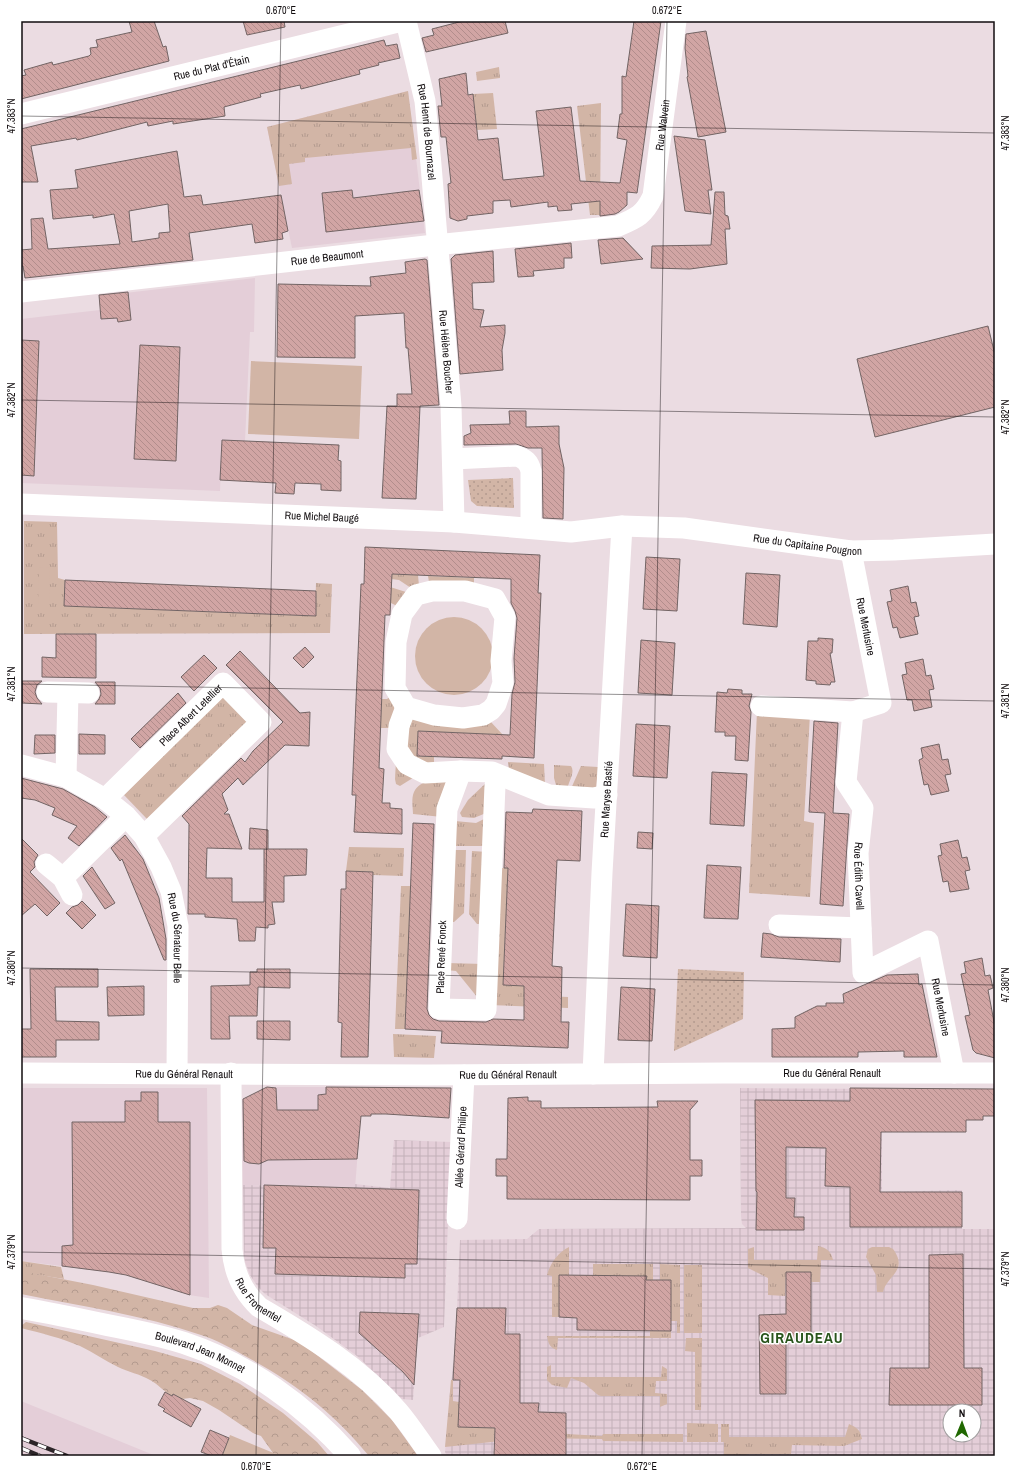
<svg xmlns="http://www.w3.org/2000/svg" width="1016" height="1477" font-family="'Archivo Narrow',sans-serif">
	<defs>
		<pattern id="industrial-grid" width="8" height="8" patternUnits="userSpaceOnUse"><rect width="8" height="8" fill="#e4ced8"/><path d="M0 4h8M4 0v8" fill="none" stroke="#c3b0b8"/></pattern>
		<pattern id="grass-tufts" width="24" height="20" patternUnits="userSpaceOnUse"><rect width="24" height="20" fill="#d2b5a6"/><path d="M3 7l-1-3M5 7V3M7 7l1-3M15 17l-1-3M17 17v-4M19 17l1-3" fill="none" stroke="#b39a8e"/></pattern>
		<pattern id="forest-crowns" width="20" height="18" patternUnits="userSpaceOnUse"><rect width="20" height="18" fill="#d2b5a6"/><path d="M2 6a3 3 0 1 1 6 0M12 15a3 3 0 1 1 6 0" fill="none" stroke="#b39a8e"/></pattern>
		<pattern id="garden-dots" width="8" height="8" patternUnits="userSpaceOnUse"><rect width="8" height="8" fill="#d2b5a6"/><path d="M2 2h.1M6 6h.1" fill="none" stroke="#b39a8e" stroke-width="1.8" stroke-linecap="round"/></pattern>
		<pattern id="building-back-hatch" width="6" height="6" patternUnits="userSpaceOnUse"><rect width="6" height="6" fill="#d1a5a4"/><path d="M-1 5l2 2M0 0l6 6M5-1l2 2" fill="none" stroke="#b28d8c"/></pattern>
	</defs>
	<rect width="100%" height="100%" fill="#ebdce2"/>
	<g fill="#e4ced8">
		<path d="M408,91L425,233L292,248L267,127Z"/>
		<path d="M255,278L254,332H250L245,441L222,440L220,491L21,483V319L100,310L99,296Z"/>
		<path d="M267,1087H363L355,1188L243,1185L242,1100Z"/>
		<path d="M21,1088H207L209,1298L189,1295L126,1275L109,1272L21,1261Z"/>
		<path d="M21,1401L156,1456H21Z"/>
	</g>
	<g fill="url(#industrial-grid)" fill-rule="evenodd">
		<path d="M740,1088L882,1089V1192L962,1190V1229H995V1456H447L445,1452L456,1332L460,1240L527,1239L539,1229L746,1228L742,1224L741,1216ZM950,1411H974V1435H950Z"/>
		<path d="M394,1140L451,1142L444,1327L418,1338L413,1400L402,1399L357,1356L316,1326L265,1294L258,1287L250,1275L245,1262L244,1251L243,1185L354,1188L355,1184L390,1188Z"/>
	</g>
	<g fill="url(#grass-tufts)">
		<path d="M499,67L500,78L477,81L476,72Z"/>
		<path d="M408,91L417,159L412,160L411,148L305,158V162L289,164L292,184L279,186L267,127Z"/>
		<path d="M493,93L497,129L477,130L473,94Z"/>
		<path d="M601,103L600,215H590L577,106Z"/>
		<path d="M24,521L57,522L58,578L65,580L64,606L315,616L316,583L332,584L330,633L24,634Z"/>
		<path d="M392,574L418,575L419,586L414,590L399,580L391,579Z"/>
		<path d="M428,576L474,578V585L430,588Z"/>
		<path d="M387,586L406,592L397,606L391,603L386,602Z"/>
		<path d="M223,696L248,723L147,819L124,795Z"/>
		<path d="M391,696L400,703L391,728H380L382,699H387Z"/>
		<path d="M757,711L810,714L804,821L814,823L810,897L749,893Z"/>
		<path d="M413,716L490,721L503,735L418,731L417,756L434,757V764L420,766L400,738Z"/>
		<path d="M396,761L416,776L400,786L396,784L395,779Z"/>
		<path d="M508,762L544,764L545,785L509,770Z"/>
		<path d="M554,765L571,766C575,772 570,779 568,786L564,788L556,785L554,778Z"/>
		<path d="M581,766L598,767L596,792L570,791Z"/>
		<path d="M451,777L442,817L413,814C413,808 411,798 414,792C420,779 439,779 451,777Z"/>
		<path d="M486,783V813L474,818L462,817L460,813L468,800Z"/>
		<path d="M484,819L487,846H455V821L476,823Z"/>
		<path d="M349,847L404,848L403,876L373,875V872L346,871Z"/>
		<path d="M454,850H466L464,913L454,922H447Z"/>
		<path d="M472,851L488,852L485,924H477L469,914Z"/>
		<path d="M494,868H508L503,985L524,986V995L568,997V1008L489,1005Z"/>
		<path d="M401,886H411L405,1029H395Z"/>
		<path d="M447,963L484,964L482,1003L456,971L446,970Z"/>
		<path d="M393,1034L436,1036L434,1058L394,1057Z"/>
		<path d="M818,1246C827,1248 831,1251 833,1260H821L820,1282H811V1272H786L785,1296L768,1295V1278L748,1268V1249L754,1247V1260H817Z"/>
		<path d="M569,1247V1276H559V1317H552V1276L547,1275C550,1264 558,1252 569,1247Z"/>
		<path d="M872,1247H889L893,1249C909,1271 887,1275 883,1292H877L876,1275L866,1257L868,1249Z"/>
		<path d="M21,1261L61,1267L64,1279L21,1272Z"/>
		<path d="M593,1264H653V1280H646L647,1276H593Z"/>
		<path d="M660,1264L680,1265V1333H677V1321H671V1281L660,1280Z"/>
		<rect x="684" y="1265" width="18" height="68"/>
		<path d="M650,1331H671V1338H558L557,1350C550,1348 548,1343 547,1336H650Z"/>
		<path d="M686,1338H702L701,1410H695V1352L685,1351Z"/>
		<path d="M551,1365V1377H661L662,1366L667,1369V1381H656L655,1393L667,1394V1404L660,1407V1396H601L598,1395L584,1383L571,1378L567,1388L552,1385L547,1380V1367Z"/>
		<path d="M451,1380H453V1401L459,1402V1427L566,1429L567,1434L602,1436L603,1434H683V1442L603,1441L602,1439L530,1438L445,1447Z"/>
		<path d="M687,1423L718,1424V1442H687Z"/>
		<path d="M721,1424H729V1437H845L849,1424C858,1428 860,1430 862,1439L844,1446L792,1445L791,1454H747L746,1456H724V1442H721Z"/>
	</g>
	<g fill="url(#forest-crowns)">
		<path d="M21,1271L93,1285L193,1308H210L218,1305L227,1308L252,1325L300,1342L362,1390L392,1420L418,1456H369C334,1413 294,1382 245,1356C231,1348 217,1340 201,1335C143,1315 81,1306 21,1294Z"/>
		<path d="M26,1322L155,1351L201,1364L240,1384L283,1413L317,1442L329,1456H281L273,1453L261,1436L253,1433L219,1410L203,1401L190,1398L182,1399L173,1394L172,1396C163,1391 158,1384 150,1380C140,1374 128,1372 118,1367C105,1361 93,1352 80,1346C61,1338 41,1333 21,1328V1326Z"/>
	</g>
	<g fill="#d2b5a6">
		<path d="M251,361L362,366L359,439L248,434Z"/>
		<path d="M39,567L50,568L49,607H38Z"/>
		<circle cx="454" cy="656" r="39"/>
		<path d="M230,1435L281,1456H222Z"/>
	</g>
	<g fill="url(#garden-dots)">
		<path d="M513,478L514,508L477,506L471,501L468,480Z"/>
		<path d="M678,969L744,972L743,1019L674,1051Z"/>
	</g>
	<g fill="url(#building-back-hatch)" stroke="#726464" fill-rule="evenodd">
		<path d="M129,21H154L163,47L166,46L169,61L21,99V76L26,75L24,70L52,62L53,65L89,56L91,54L90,48L98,47L96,40L132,32Z"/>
		<path d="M243,21H284L285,27L247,35Z"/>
		<path d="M463,21H505L508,33L426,52L422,38L434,35L432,29Z"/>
		<path d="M634,21H661L637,193L627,192V205L619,212L615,214L600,216V201L571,204L572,210L558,211L557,206L548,207V202L511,207L510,200L493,201V213L467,216V219L458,221L450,218L448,184L451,183L446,137H441L438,106H442L439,79L466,73L468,95L473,94L478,140L498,138L503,180L544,176L536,111L571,107L580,181L620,183L627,140L617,138L620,114H622V76L626,77Z"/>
		<path d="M706,31L726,132L698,137L687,77L688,76L685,48L686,34Z"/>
		<path d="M384,40L386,46L397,44L400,58L378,63L379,65L359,70L360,74L301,89L300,85L260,94L261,97L224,107L225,116L173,124V121L148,126L147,122L77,140L76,138L31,146L38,182H21V129Z"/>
		<path d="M674,136L705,140L712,190H708L711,214L685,211Z"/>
		<path d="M177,151L184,197L201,195L203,205L281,195L288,231L282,233L283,239L255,243L252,224L189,233L193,260L25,278L23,266H21V250L32,249L31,219L43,218L48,249L120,244L114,214L93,218V215L53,219L50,190L78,188L75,170ZM168,204L170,232L159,233V238L132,242L129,211Z"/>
		<path d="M352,190L353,198L419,190L424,221L326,232L322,193Z"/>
		<path d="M715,192H724L725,215L728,216L730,229H725L727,264L690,269L651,268L652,246L711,245Z"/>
		<path d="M623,238L643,259L601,264L598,240Z"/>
		<path d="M571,243L572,258H564V268L533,271L534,276L518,277L515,249Z"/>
		<path d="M493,251L494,282L472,283L473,309L484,310L480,327L505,325V333L502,350L503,370L460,374L451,259L455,255Z"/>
		<path d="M425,259L427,260L439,405L420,406L416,499L382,498L387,406H397V394H412L408,348H406L404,313L355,316V358L277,357L278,284L371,286L370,277L406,273L405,262Z"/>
		<path d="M128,292L131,320L118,322L117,318L101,319L99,295Z"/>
		<path d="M988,326L995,355V407L875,437L857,359Z"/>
		<path d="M21,340L39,341L34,476L21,475Z"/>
		<path d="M140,345L180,347L176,461L134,459Z"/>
		<path d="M509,411H526V427L559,426V444L564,468L563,519L543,518L542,448H528L516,444L464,445V436L471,433L470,425L510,424Z"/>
		<path d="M222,440L339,445L338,460L341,461V491L321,490V484L295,483L294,494L275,493L276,483L220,480Z"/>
		<path d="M365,547L540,555L538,593H541L534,758L502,756V759L417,756L418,731L510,735L512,694L515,682L514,658L517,618L515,611L511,603V579L392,574L390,615H385L379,768L384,769L382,803H390V808L402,809V834L354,832L356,795H352L361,584H364Z"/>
		<path d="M646,557L680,559L677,611L643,609Z"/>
		<path d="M746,573L780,575L777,627L743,624Z"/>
		<path d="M65,580L316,591V616L64,606Z"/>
		<path d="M908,586L911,603L916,602L919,616L914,617L918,634L900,638L897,627L893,628L887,602L892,601L890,590Z"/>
		<path d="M56,634H96V678L42,677V657L56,658Z"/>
		<path d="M818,638L833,639L832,653H830L835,682H831L830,685L816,684V681L806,680L808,641H818Z"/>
		<path d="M641,640L675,643L672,695L638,693Z"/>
		<path d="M305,647L314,657L303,668L293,658Z"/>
		<path d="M240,651L300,713L310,712L309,746L285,745L243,785L238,778L222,794L228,810L224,814H229L242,849L207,848L206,878H232V902H264V849H307L306,875L284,876V902H272L275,924L268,925V928L256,927L255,941H239L237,919L205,917V914H188L189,824L182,816L241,758L245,762L253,751L283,722L226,665Z"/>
		<path d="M204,655L217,668L194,691L181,677Z"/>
		<path d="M923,659L926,676L931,675L934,689L929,690L932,707L914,711L912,700H907L902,675L907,674L905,663Z"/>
		<path d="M22,681H42L37,685L35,692L37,698L42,704L22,703Z"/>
		<path d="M95,682H115V704H95L99,699L101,694L100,688Z"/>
		<path d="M728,689L742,690V694H752L749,706L751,712L748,761L735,760L736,736H725V732H715L717,692L727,693Z"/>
		<path d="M178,693L186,703L140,748L131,739Z"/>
		<path d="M814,721L838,723L833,813L849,814L843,906L820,904L825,813L809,812Z"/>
		<path d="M636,724L670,726L667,778L633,776Z"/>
		<path d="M79,734L105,735V754H79Z"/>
		<path d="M35,735H55V753L34,754Z"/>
		<path d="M939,744L942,760L948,759L951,774L945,775L949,791L931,795L928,784L924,785L919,760L923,758L921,748Z"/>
		<path d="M712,772L747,774L744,826L710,824Z"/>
		<path d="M21,778L63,789L95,807L107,817L79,846L68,838L77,826L52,815L55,808L35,800L21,798Z"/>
		<path d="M533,809L582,811L580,861L557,860L552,966L562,967L561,1022H569L568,1048L441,1043L442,1031L405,1029L413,823L434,824L427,1009L429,1015L433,1019L439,1021L486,1022L493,1019L524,1020V986L503,985L508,868H504L506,812L532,813Z"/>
		<path d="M250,828L268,830V849H249Z"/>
		<path d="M638,832L653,833L652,849L637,848Z"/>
		<path d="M125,835L143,859L159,898L166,939V960H164L122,859L120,861L111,848Z"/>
		<path d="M21,838L38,855L34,862L35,867L30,872L60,903L47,916L35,904L21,916Z"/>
		<path d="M958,840L962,858L967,857L970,870L965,871L969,889L950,892L948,881L943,882L938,856L942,855L940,844Z"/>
		<path d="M707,865L741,867L738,919L704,918Z"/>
		<path d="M92,867L115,903L105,909L83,876Z"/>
		<path d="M346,871L373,872L368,1057H341L342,1023L338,1022L341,889H346Z"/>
		<path d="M82,901L96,915L82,929L66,913L72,907L78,905Z"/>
		<path d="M626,904L659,906L657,958L623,956Z"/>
		<path d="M763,933L771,934L779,937L841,939L840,962L761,957Z"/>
		<path d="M982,958L985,976L990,975L993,988L988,990L995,1027V1058L976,1053L973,1050L965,1016L970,1015L961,974L966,973L964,962Z"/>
		<path d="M30,969H98V987H55L56,1021L99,1022V1040H56V1057H21V1029H31Z"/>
		<path d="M257,969H290V988L258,987L257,1016H229L230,1039H211V986L250,985V972H257Z"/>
		<path d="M918,974L919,985L922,984L937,1057H904V1051L858,1052V1057H772V1029L795,1028V1017L817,1006H826V1003H844L843,994L887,975Z"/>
		<path d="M144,986V1015L108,1016L107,987Z"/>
		<path d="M621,987L655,989L652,1041L618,1040Z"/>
		<path d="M257,1021H290V1040L257,1039Z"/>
		<path d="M267,1087L276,1088L277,1110H318V1095L326,1094V1087L451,1088L449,1118L386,1114H371V1116H361L357,1159L268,1160L259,1164L249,1163L244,1161L243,1099Z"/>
		<path d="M850,1088L995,1089V1116H983V1120H966V1132H881L880,1192H962V1227H850V1187L825,1186L826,1148L786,1147V1198H795L794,1217H804V1230H756L757,1192L756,1191L755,1100L850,1101Z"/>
		<path d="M141,1092H158V1122H190V1295L126,1275L109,1272L62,1266V1246L73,1245L72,1122H125V1101H141Z"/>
		<path d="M528,1097V1101H541V1108L658,1107L657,1101H698L690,1110V1160H702V1176H690V1200L507,1199V1176H496V1159H507L508,1098Z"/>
		<path d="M264,1185L419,1190L417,1264H405V1278L275,1274L276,1248H263Z"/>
		<path d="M963,1254L964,1368H982V1405H889L890,1368H929V1255Z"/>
		<path d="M786,1272H811V1340L786,1341V1394H760L759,1315L786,1314Z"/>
		<path d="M559,1275L647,1276L646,1280H671V1331L577,1330V1318L559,1317Z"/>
		<path d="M457,1308H506L505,1334H520V1403H539L538,1412L566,1413V1456H494L495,1428L458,1427L460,1380H453Z"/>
		<path d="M360,1312L419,1314L414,1385L403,1372L359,1333Z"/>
		<path d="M165,1392L172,1396L173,1394L201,1409L191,1427L163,1411L165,1409L158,1405Z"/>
		<path d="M210,1430L229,1438L222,1456H212L201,1452Z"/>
	</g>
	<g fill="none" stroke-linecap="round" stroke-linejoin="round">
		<g stroke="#fff" stroke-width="21">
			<path id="s1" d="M406,21L425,101L431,165L451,406L454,522"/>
			<path id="s2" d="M21,114L402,21"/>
			<path id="s3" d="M21,292L426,246L618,226C637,218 644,215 653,196L676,21"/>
			<path d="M453,459L517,456C525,459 529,462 531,471V528"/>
			<path id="s4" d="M21,504L454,522L571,532L622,526L684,528L851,551L894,550L995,544"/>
			<path id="s5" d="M851,551L881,703L853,712L846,782L863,808L858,853L863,973L928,941L954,1073"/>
			<path d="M432,591H465L495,599L505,617L501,661L503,683L496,704L491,710L483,715L463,718L434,715L406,707L395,688L396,642L402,614L416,595Z"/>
			<path d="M47,692L89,693"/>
			<path d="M761,706L853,712"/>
			<path d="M406,707L399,726L397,749L407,764L425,773L461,771L492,772L549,795L594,798L607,795"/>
			<path id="s6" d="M21,765L66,777L105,799L126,816L144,836L161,867L171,891L178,926L177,1073"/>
			<path d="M461,771L447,809L439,1009L486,1010L495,785L500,776"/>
			<path d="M66,777L68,693"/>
			<path id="s7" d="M105,799L223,683L261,722L144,836"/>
			<path d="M46,864L63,878L72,895"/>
			<path d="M63,878L126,816"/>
			<path d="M779,925L861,928"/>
			<path id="s8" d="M21,1073L428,1075L725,1073H995"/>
			<path id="s9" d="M231,1073L232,1249C234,1273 242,1291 259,1307C309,1336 360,1367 398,1411C410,1425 420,1441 431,1456"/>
			<path id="s10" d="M593,1074L602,873L622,526"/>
			<path id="s11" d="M457,1219L464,1075"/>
		</g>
		<path stroke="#fff" stroke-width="22" id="s12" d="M21,1308C50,1313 79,1319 107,1325C133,1330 159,1335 184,1343C248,1364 306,1406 350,1456"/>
		<defs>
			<g id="rail">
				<path d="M21,1438L67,1456"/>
				<path d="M21,1448L40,1456"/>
			</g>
		</defs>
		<use href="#rail" stroke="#2c2528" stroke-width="4.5"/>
		<use href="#rail" stroke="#fff" stroke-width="3" stroke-dasharray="9" stroke-linecap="butt"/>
	</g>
	<path fill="none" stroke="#120d0f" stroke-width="1" stroke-opacity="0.45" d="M21,116L995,133M21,400L995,417M21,684L995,701M21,968L995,985M21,1252L995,1269M256,1456L281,21M642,1456L667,21"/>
	<g text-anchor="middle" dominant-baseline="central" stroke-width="3" stroke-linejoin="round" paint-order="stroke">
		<g font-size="11" fill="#120d0f" stroke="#fff">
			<text stroke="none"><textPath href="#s2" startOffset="196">Rue du Plat d'Étain</textPath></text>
			<text stroke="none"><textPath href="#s3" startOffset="720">Rue Walvein</textPath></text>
			<text stroke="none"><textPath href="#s1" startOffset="113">Rue Henri de Bournazel</textPath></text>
			<text stroke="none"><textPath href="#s3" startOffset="308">Rue de Beaumont</textPath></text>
			<text stroke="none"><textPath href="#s1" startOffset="334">Rue Hélène Boucher</textPath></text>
			<text stroke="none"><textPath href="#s4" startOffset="301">Rue Michel Baugé</textPath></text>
			<text stroke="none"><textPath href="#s4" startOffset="789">Rue du Capitaine Pougnon</textPath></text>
			<text stroke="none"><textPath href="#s5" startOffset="77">Rue Merlusine</textPath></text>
			<text stroke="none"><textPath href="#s7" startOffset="120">Place Albert Letellier</textPath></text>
			<text stroke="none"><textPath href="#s10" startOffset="275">Rue Maryse Bastié</textPath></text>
			<text stroke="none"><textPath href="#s5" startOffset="354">Rue Édith Cavell</textPath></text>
			<text stroke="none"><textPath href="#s6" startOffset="254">Rue du Sénateur Belle</textPath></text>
			<text transform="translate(441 957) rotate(-88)">Place René Fonck</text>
			<text stroke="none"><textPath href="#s5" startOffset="591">Rue Merlusine</textPath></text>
			<text stroke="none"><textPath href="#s8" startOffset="163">Rue du Général Renault</textPath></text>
			<text stroke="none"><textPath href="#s8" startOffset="811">Rue du Général Renault</textPath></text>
			<text stroke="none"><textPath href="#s8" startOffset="487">Rue du Général Renault</textPath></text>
			<text stroke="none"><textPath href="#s11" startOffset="72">Allée Gérard Philipe</textPath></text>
			<text stroke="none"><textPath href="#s9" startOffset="236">Rue Fromentel</textPath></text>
			<text stroke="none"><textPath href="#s12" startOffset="185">Boulevard Jean Monnet</textPath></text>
		</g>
		<g font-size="15" font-weight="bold" letter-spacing="1" fill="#29551c" stroke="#fff">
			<text x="802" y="1337">GIRAUDEAU</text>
		</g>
	</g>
	<rect width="1016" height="1477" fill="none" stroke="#ffffff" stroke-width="44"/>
	<g transform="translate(962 1423) rotate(1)"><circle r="19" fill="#ffffff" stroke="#a09e9f"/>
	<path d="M0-3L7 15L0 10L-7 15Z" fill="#206801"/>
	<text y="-6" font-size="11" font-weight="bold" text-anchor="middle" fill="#120d0f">N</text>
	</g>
	<rect x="22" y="22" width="972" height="1433" fill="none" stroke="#120d0f" stroke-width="1.5"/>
	<g font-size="10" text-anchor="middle" fill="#120d0f">
		<text x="281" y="14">0.670°E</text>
		<text x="667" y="14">0.672°E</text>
		<text transform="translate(11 116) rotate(-90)" y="4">47.383°N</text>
		<text transform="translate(1005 133) rotate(-90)" y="4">47.383°N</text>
		<text transform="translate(11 400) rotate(-90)" y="4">47.382°N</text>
		<text transform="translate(1005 417) rotate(-90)" y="4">47.382°N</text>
		<text transform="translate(11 684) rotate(-90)" y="4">47.381°N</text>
		<text transform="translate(1005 701) rotate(-90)" y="4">47.381°N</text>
		<text transform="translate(11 968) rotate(-90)" y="4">47.380°N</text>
		<text transform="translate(1005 985) rotate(-90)" y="4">47.380°N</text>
		<text transform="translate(11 1252) rotate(-90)" y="4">47.379°N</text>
		<text transform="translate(1005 1269) rotate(-90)" y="4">47.379°N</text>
		<text x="256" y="1470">0.670°E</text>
		<text x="642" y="1470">0.672°E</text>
	</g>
</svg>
